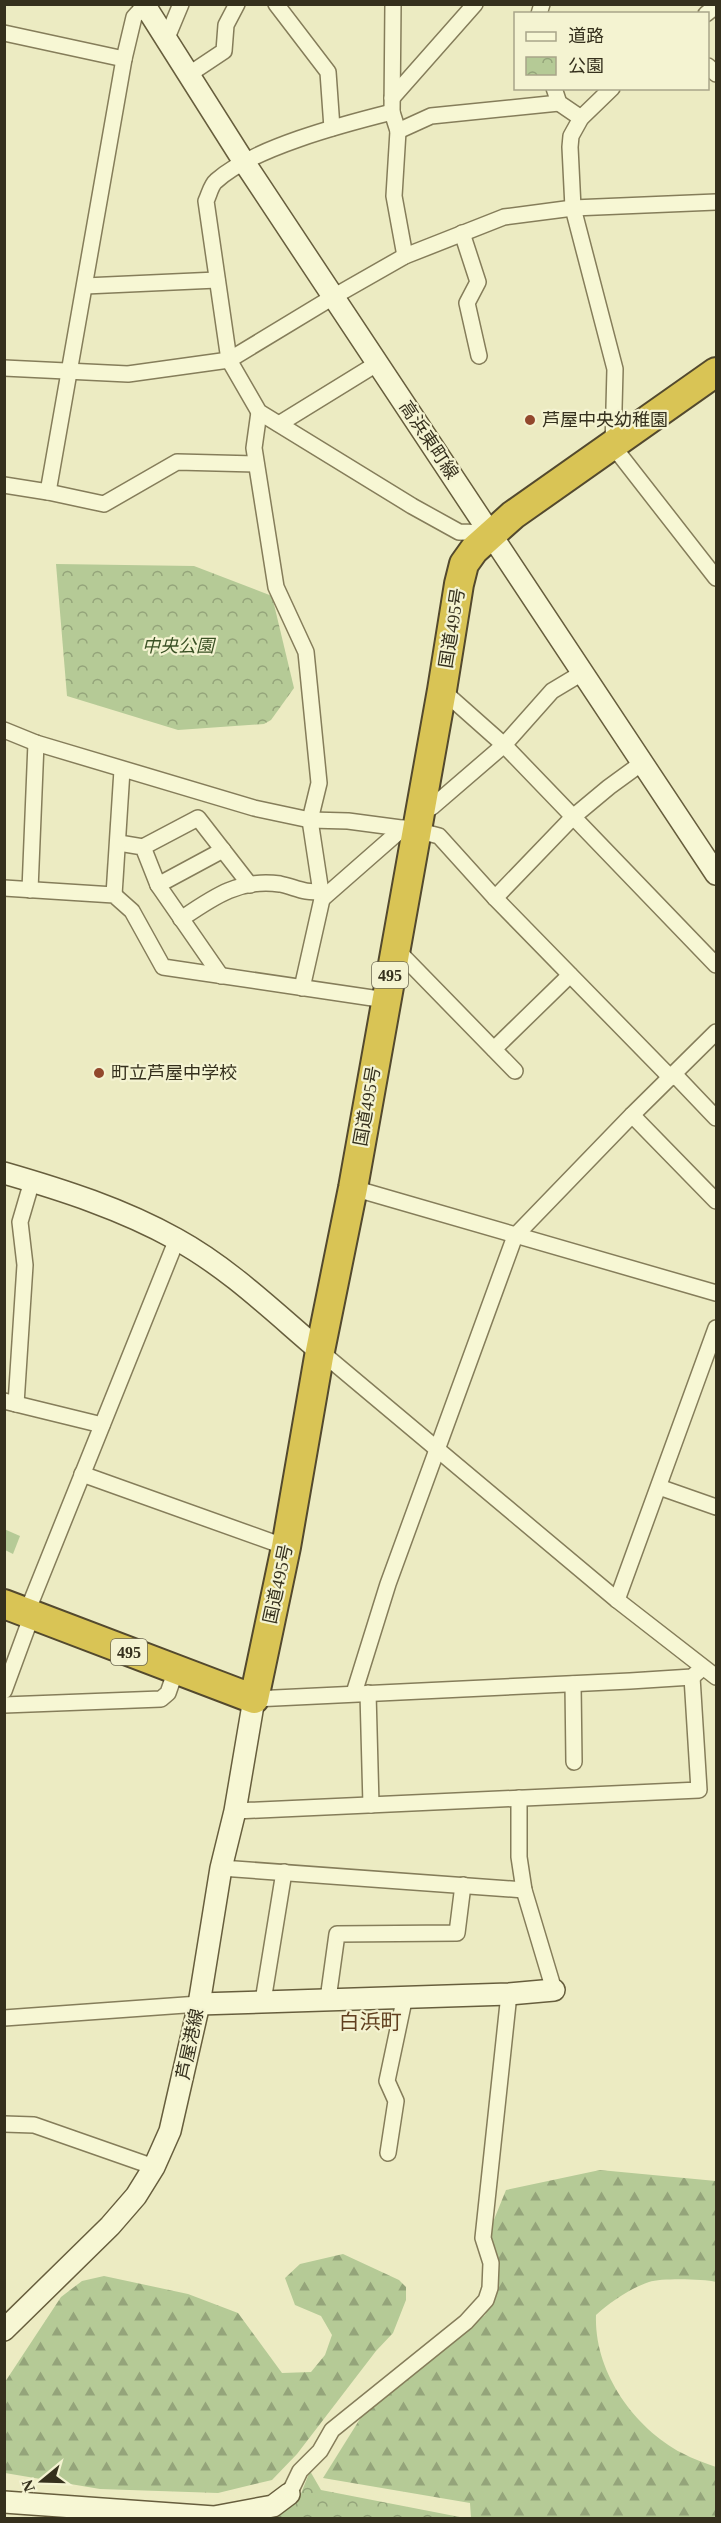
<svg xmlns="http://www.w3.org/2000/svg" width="721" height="2523" font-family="'Times New Roman','Noto Sans JP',serif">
	<defs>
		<pattern id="forest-firs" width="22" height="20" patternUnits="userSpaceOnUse" patternTransform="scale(1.5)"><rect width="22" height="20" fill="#b5ca96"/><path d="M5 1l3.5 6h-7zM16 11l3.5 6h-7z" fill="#94a47a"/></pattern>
		<pattern id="park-crowns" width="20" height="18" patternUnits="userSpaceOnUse" patternTransform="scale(1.5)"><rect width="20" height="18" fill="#b5ca96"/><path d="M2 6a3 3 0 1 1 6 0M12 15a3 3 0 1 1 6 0" fill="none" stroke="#94a47a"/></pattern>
	</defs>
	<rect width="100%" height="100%" fill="#ecebc2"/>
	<g fill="url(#forest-firs)">
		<path d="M600,2170L716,2181V2282C703,2279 662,2278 649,2282C631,2288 610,2302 596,2315C594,2371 633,2427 682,2453C693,2459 705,2463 716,2467V2518H471L470,2503L323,2478L368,2406L485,2315L494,2295L489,2232L506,2190Z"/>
		<path d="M343,2254L399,2280L406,2287V2300L393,2333L376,2351L297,2454L272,2480L218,2493L100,2489L5,2473V2382L61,2297L82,2281L104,2276L188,2294L238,2313L282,2373L311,2372L325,2355L332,2335L321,2316L295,2305L285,2278L300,2264Z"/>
	</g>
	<g fill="url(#park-crowns)">
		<path d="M56,564L194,566L272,596L294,688L271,720L264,724L178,730L67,696Z"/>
		<path d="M310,2471L321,2490L465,2518H265L300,2496Z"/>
	</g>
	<path fill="#b5ca96" d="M4,1529L20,1536L13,1554L5,1550Z"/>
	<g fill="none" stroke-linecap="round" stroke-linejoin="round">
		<defs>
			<g id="street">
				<path d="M276,4L328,72L332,128"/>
				<path d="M393,4L392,112L398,131L394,196L405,256"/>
				<path d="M539,14L542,4"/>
				<path d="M706,14L716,6"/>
				<path d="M4,33L124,59"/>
				<path d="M166,40L181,4"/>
				<path d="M708,66L716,74"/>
				<path d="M188,75L224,51L226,25L237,4"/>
				<path d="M554,88L559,103L581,118"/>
				<path d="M612,88L581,118L571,136L570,147L573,208L615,369L613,446L716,578"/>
				<path d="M392,98L475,4"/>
				<path d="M392,112C344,124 252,148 216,181C211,185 209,195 206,201L229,360L259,412L412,506L459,532L492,533"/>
				<path d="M398,131L431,116L559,103"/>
				<path d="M462,233L478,282L467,303L479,356"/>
				<path d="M85,286L217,280"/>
				<path d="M4,368L128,374L229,360L333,297L405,256L504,217L573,208L716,202"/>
				<path d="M259,412L254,448L276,587L306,652L319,783L310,820L322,899L302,988"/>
				<path d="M279,424L378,363"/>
				<path d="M4,485L48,492L124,59L134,17L145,5"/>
				<path d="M48,492L104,504L177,462L256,464"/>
				<path d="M442,690L504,745L716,965"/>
				<path d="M4,730L36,743L254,808L310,820L348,821L416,830L439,836L495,898L671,1078"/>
				<path d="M421,804L432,807L504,745L552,691L582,673"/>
				<path d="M119,843L143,847L158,885L221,976"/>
				<path d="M143,847L198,818L250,885"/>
				<path d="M158,885L223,850"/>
				<path d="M4,888L114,895L132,911L163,967L386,1000"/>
				<path d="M30,890L36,743"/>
				<path d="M114,895L122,770"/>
				<path d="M495,898L573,817L609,787L642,763"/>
				<path d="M322,899L403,828"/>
				<path d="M181,919C212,898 239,878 280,884C295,887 305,894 321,891"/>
				<path d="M395,948L515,1071"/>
				<path d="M494,1049L570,975"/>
				<path d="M674,1074L716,1118"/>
				<path d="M632,1115L716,1201"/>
				<path d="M353,1188L716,1293"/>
				<path d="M320,1351L617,1600L716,1677"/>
				<path d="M4,1401L102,1425"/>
				<path d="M16,1404L25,1265L20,1222L32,1181"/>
				<path d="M82,1474L286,1547"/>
				<path d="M659,1487L716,1507"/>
				<path d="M617,1600L716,1328"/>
				<path d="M573,1684L574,1762"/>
				<path d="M4,1691L29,1623L27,1612L177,1239"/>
				<path d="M354,1693L388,1584L515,1236L632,1115L716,1032"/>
				<path d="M368,1693L371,1805"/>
				<path d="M254,1699L630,1681L692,1677L699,1671"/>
				<path d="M4,1705L161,1699L168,1693L176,1670"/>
				<path d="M519,1798V1857L524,1890L554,1990"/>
				<path d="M235,1811L699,1790L692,1677"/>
				<path d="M221,1868L524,1890"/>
				<path d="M328,1999L337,1934L457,1933L463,1885"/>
				<path d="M263,2001L284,1872"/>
				<path d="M4,2018L199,2004"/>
				<path d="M4,2124L34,2125L154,2167"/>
				<path d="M388,2153L396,2101L387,2081L405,1996"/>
				<path d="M289,2494L300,2471L320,2451L332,2430L466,2322L486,2300L490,2288L491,2263L483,2238L509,1994"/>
			</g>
			<g id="secondary">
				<path d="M144,4L244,162L716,874"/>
				<path d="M4,1173C63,1190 122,1209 176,1239C229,1268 274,1312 320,1351"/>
				<path d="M199,2004L509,1994L554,1990"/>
				<path d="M4,2330L110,2226L136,2196L154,2167L170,2131L199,2004L221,1868L235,1811L254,1699"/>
				<path d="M4,2502L214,2517L273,2506L289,2494"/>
			</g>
			<path id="highway" d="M4,1604L254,1699L286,1547L320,1351L353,1188L442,690L459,584L464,564L474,550L513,515L716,372"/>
		</defs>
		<use href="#street" stroke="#857d5a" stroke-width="18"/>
		<use href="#secondary" stroke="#675e3d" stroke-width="24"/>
		<use href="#highway" stroke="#53492e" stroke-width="32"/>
		<use href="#street" stroke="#f7f7d4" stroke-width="15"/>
		<use href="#secondary" stroke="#f7f7d4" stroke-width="21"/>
		<use href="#highway" stroke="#d9c455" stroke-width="28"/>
	</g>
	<g fill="#92482c" stroke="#f4f3d1" stroke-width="2">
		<circle cx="530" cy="420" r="6"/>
		<circle cx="99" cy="1073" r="6"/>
	</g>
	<g text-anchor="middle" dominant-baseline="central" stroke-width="4.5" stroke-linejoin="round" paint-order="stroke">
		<g fill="#f4f3d1" stroke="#6e6a53" stroke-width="1.5">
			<rect x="372" y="962" width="36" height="26" rx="4.5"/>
			<rect x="111" y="1639" width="36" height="26" rx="4.5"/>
		</g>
		<g font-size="16" font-weight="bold" fill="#35301d">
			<text x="390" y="975">495</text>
			<text x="129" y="1652">495</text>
		</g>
		<g font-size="18" fill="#35301d" stroke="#f4f3d1" text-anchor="start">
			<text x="542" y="420">芦屋中央幼稚園</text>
			<text x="111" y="1073">町立芦屋中学校</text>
		</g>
		<g font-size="18" fill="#35301d" stroke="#f4f3d1">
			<text transform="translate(429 440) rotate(56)">高浜東町線</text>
			<text transform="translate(452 628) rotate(-81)">国道495号</text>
			<text transform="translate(367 1106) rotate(-80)">国道495号</text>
			<text transform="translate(278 1584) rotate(-78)">国道495号</text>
			<text transform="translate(190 2044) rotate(-78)">芦屋港線</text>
		</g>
		<g font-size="18" font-style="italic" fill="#3a5125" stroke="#f4f3d1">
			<text x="178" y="646">中央公園</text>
		</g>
		<g font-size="21" fill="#603f1e" stroke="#f4f3d1">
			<text x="370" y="2022">白浜町</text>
		</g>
	</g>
	<rect width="721" height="2523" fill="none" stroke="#35301d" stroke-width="12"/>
	<rect x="514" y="12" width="195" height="78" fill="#f4f3d1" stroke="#a8a589" stroke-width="1.5"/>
	<rect x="526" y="32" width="30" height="9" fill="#f7f7d4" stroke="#a8a589" stroke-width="1.5"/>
	<text x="568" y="42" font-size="18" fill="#35301d">道路</text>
	<rect x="526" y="57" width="30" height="18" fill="url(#park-crowns)" stroke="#a8a589" stroke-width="1.5"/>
	<text x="568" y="72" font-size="18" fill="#35301d">公園</text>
	<g transform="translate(42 2481) rotate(251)" stroke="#f4f3d1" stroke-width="4.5" paint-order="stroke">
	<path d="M0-4.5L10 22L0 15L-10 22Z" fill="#35301d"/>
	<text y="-9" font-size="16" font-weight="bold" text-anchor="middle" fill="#35301d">N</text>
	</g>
</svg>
